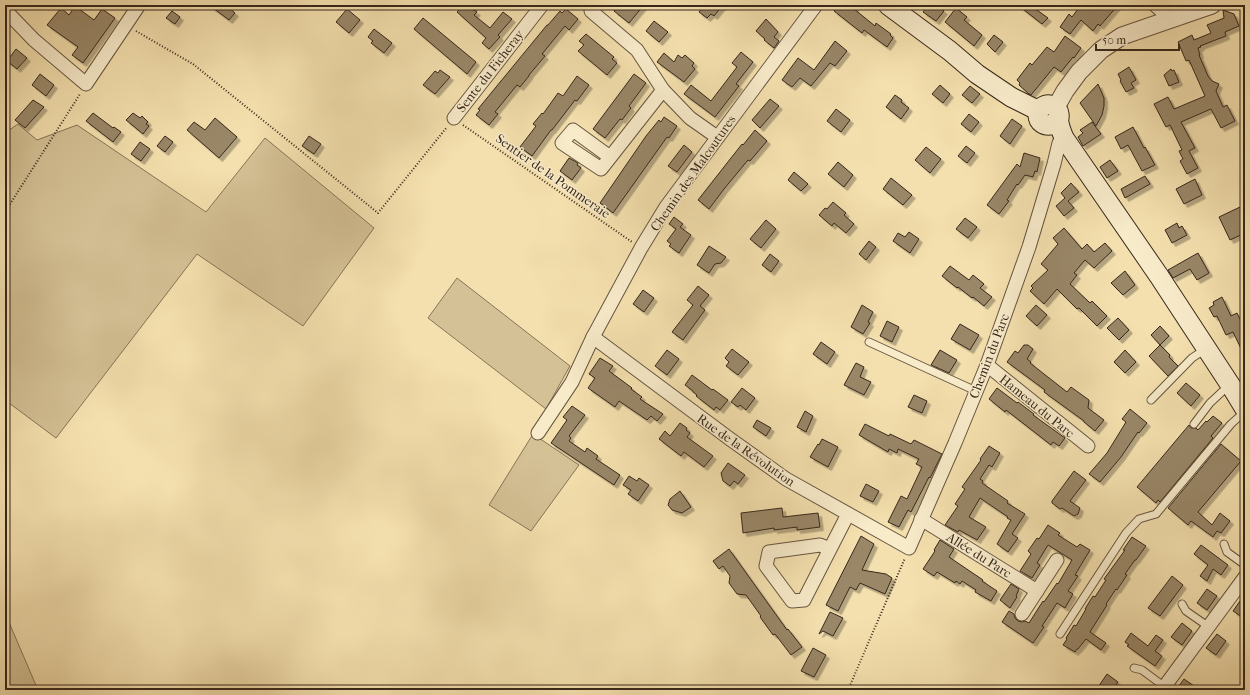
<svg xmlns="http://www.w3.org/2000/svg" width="1250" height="695" font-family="'IM FELL French Canon',serif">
	<defs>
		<filter id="shadow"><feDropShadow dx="3.5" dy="3.5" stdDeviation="0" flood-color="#0004"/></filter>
	</defs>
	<rect width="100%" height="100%" fill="#f4e0ae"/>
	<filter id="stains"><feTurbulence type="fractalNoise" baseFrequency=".005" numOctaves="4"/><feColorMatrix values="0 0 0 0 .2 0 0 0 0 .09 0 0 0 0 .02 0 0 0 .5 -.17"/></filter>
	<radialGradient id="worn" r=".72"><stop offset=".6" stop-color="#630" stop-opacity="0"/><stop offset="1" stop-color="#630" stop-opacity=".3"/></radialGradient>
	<g fill="#d4c195" stroke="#867458">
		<path d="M18,124L37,140L77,125L206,212L265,138L374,228L303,326L197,254L56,438L5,400V133Z"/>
		<path d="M457,278L570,366L546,409L428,318Z"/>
		<path d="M533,434L579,465L531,531L489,505Z"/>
		<path d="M5,613L38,690H11L5,676Z"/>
	</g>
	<g fill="#998767" stroke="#37271b" filter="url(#shadow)">
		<path d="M209,5H225L235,13L229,20Z"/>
		<path d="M464,5H475L472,9L477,12L474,15L490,28L503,12L512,19L498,35L500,37L489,49L482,43L486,38L457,12Z"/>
		<path d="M619,5H644L629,23L614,11Z"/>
		<path d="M700,5H723L714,16L711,14L707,18L699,12L703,7Z"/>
		<path d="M838,5H857L854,9L875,26L876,23L891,34L890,35L893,38L887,47L864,30L862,33L834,11Z"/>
		<path d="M929,5H936L944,11L936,21L923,12Z"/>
		<path d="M1020,5H1030L1048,18L1042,24L1019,6Z"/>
		<path d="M1081,5H1118L1100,26L1098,24L1093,31L1081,20L1070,34L1060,27L1069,14L1072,17Z"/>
		<path d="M75,6L94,20L102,9L115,18L83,63L72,55L78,47L47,25L61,8L69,15Z"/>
		<path d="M956,8L967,17L964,20L982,35L974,46L945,22Z"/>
		<path d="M347,9L360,20L349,33L336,22Z"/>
		<path d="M566,9L578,19L569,30L565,26L542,54L545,56L529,75V76L520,87L517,85L495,112L498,114L489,125L476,115L480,110L478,109L547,25H548L560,11L562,13Z"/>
		<path d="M1223,10L1234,14L1239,26L1225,32L1226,36L1200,46L1201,47L1198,48L1200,55H1199L1208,76L1212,81L1219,84L1216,91L1223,107L1227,105L1235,121L1221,128L1211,109L1181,122L1195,148L1189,151L1198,168L1187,174L1180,161L1183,159L1179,151L1182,150L1170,125L1166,127L1154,104L1168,97L1174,109L1205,96L1189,60L1186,61L1178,42L1192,35L1194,40L1211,33L1207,25L1224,18Z"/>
		<path d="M172,11L180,17L175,24L166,18Z"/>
		<path d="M423,18L476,62L467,74L414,29Z"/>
		<path d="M766,19L778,32L774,37L779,41L774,48L764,40L765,39L756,31Z"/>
		<path d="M654,21L668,32L659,42L646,31Z"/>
		<path d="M374,29L392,43L384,53L371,43L373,41L368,37Z"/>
		<path d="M586,34L614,57L612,59L617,63L607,75L578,51L584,45L579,41Z"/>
		<path d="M994,35L1003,42L995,52L987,44Z"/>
		<path d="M1065,36L1081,48L1074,58L1073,57L1061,72L1054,67L1031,95L1029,94L1019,85L1020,83L1017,80L1030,63L1032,65L1047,47L1054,52Z"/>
		<path d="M835,41L847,51L835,66L830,63L811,86L800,78L792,87L782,80L798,58L814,70Z"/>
		<path d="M16,49L27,58L17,69L7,61Z"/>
		<path d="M741,52L753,62L736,84L739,86L715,117L684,94L691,85L711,101L737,67L732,63Z"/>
		<path d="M664,53L674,62L678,55L682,58L685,55L694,63L692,66L695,69L684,82L657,62Z"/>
		<path d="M1129,67L1136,80L1131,83L1134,88L1126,92L1120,81L1121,80L1118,74Z"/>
		<path d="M1171,69L1172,71L1174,70L1179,82L1169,86L1164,75Z"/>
		<path d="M440,70L450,77L435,94L423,85L435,71L438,73Z"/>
		<path d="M40,74L54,85L46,96L32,85Z"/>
		<path d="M634,74L646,83L629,106L631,108L622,120L620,119L605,138L593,129Z"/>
		<path d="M577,76L589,85L577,101L575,100L552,130H551L532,156L520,147L536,126L533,124L542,113L543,114L558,93L563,96Z"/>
		<path d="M1098,84L1104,98V106L1102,115L1096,126L1080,103Z"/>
		<path d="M940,85L950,94L943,103L932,94Z"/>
		<path d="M970,86L980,94L972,103L962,95Z"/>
		<path d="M895,95L902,100L901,102L909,108L901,119L886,107Z"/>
		<path d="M770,99L779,106L760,128L752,120Z"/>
		<path d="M33,100L44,107L25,128L15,120Z"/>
		<path d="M836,109L850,120L841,132L827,121Z"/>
		<path d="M93,113L113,128L114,127L121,132L113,142L86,121Z"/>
		<path d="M133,113L140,118L142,116L148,122L146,124L149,126L143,134L126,120Z"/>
		<path d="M969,114L979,122L971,132L961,124Z"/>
		<path d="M664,117L677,126L669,138L667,137L613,213L600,203L646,136L659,120L661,122Z"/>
		<path d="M215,118L237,137L219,158L187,130L194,122L205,130Z"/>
		<path d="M1012,119L1022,126L1010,144L1000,136Z"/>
		<path d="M1092,122L1101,134L1083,146L1078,137L1083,133L1080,130Z"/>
		<path d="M1133,127L1144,148L1145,147L1155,165L1142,171L1128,145L1121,149L1115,137Z"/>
		<path d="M755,130L767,141L750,161L748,160L724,189L709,209L698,200L742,144L743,145Z"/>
		<path d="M165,136L173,142L165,152L157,146Z"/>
		<path d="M309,136L321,144L314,154L302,146Z"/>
		<path d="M140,142L150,149L141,161L131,154Z"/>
		<path d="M684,145L692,152L677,172L668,166Z"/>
		<path d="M966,146L975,153L967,163L958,156Z"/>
		<path d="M926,147L941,159L930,173L915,160Z"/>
		<path d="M1024,153L1040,158L1037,172L1035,171L1033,177L1025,175L1018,185L1017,184L1007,200L1009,201L999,214L987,205L1017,164L1020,167Z"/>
		<path d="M569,158L578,163L577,165L581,168L572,180L560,171Z"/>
		<path d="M1110,160L1118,171L1107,178L1100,167Z"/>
		<path d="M838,162L853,175L844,187L828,174Z"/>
		<path d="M794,172L808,184L801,191L788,180Z"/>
		<path d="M1145,176L1150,184L1125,198L1121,189Z"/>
		<path d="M891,178L912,195L903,205L883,189Z"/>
		<path d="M1195,179L1202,195L1184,204L1176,189Z"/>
		<path d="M1071,183L1079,192L1068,201L1074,208L1064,216L1056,206L1065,198L1061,193Z"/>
		<path d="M833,202L846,213L844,215L854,224L846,233L834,223L832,226L819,215L825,208L827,209Z"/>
		<path d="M1240,207L1242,210L1245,209V233L1230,240L1219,217Z"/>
		<path d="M674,217L683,224L680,227L691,235L679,253L669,246L671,244L667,241L676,229L669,224Z"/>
		<path d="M965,218L977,227L968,238L956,229Z"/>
		<path d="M766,220L776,229L761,248L750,239Z"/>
		<path d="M1177,223L1179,228L1182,226L1187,235L1172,243L1165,230Z"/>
		<path d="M1064,228L1082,249L1087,244L1094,252L1105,243L1112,251L1094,268L1085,260L1074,273L1077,275L1070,284L1090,303L1092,301L1107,316L1097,326L1079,308L1077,309L1057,289L1044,304L1030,291L1033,288L1031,286L1048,270L1041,264L1058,244L1053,238Z"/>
		<path d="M909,232L919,239L910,253L893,241L898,233L905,237Z"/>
		<path d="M869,241L876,247L866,260L859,254Z"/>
		<path d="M709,246L726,257L721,263L715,264L709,273L697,265Z"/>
		<path d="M1198,253L1209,273L1197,280L1190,269L1173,278L1168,270Z"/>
		<path d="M770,254L779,261L771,272L762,265Z"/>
		<path d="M950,266L969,280L973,275L984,284L980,288L992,297L984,306L973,297L972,298L958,287L957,288L942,276Z"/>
		<path d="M1125,271L1135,285L1123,295L1111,283Z"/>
		<path d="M698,286L709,295L700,306L705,310L683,340L672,332L693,305L687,300Z"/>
		<path d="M643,290L654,298L644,312L633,304Z"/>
		<path d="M1222,297L1231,316L1237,313L1245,329V357L1233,332L1226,335L1217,316L1214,317L1209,308L1214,305L1213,302Z"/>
		<path d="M862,305L873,312L868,322L870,323L863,334L851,327Z"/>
		<path d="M1036,305L1047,315L1037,326L1026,316Z"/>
		<path d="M1118,318L1129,330L1119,340L1107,328Z"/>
		<path d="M887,321L899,327L892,342L880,336Z"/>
		<path d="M960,324L979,335L970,350L951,339Z"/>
		<path d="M1160,326L1169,336L1160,345L1151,335Z"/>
		<path d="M821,342L835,352L827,364L813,354Z"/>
		<path d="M1024,345H1028L1033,349L1027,359L1031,362L1030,363L1067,392L1071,387L1089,400L1088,408L1104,420L1095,431L1084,422V421L1044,392L1045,390L1007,362L1015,351L1018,353Z"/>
		<path d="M1160,345L1170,355L1169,357L1178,366L1168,376L1149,356Z"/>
		<path d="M732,349L749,362L738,375L726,366L729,362L725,358Z"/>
		<path d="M667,350L679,359L667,375L655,366Z"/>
		<path d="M940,350L957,360L949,373L931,365Z"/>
		<path d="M1125,350L1136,362L1125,373L1114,362Z"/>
		<path d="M600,358L613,366L609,371L632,388L631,389L642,397L640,399L663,414L657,421L651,416L647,420L619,401L615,407L588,388L595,378L589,374Z"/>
		<path d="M856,363L864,367L860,377L871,382L864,395L844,385Z"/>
		<path d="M692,375L712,390L713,389L728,400L720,410L716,407L714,410L696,396L697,395L693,392V391L685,385Z"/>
		<path d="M1186,383L1200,395L1191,406L1177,393Z"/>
		<path d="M742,388L755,398L746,410L740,405L738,407L731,402Z"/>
		<path d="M997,388L1017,403L1018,402L1034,414L1033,415L1065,438L1059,446L1053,442L1051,445L1006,410L1005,412L989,399Z"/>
		<path d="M914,395L927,401L922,413L908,407Z"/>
		<path d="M572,406L585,415L569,436L571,438L569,441L585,452L587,448L598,456L596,459L620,475L614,485L551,443L567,420L563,417Z"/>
		<path d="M1130,409L1147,423L1139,433L1138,432L1121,457L1100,482L1089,474L1107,453L1126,422L1122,419Z"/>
		<path d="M805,411L813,416L806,432L797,427Z"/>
		<path d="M1213,416L1222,423L1211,436L1213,438L1160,502L1158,500L1156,503L1137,487L1189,425L1191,428H1196L1198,430L1206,421L1207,422Z"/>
		<path d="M757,420L771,428L766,436L753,427Z"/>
		<path d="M680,423L687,428L686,430L690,433L687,437L713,456L704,467L684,452L681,456L659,439L665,431L670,436Z"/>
		<path d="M865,424L889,436L890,434L911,444L914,440L942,454L930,478L929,477L911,512L908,510L899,527L888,522L901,496L907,499L922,467L916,464L919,459L898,449L897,453L889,449L888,452L859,435Z"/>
		<path d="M822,439L838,447L828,467L810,457L818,444L819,445Z"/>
		<path d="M1221,444L1241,461L1198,512L1212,525L1220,513L1230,521L1221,533L1217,531L1213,537L1191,521L1188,525L1168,508Z"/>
		<path d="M989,446L1000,453L992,467L989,465L980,479L983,481L982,483L1008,501L1007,503L1025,514L1012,534L1018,538L1008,552L997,544L1011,520L1007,518L1008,517L980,498L969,517L986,527L977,540L959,530L958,532L945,525L958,506L955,504L965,489L962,487L981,460L980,459Z"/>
		<path d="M728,463L745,475L738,484L734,481L730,486L723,481L721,473Z"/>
		<path d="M1074,471L1086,480L1070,501L1080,508L1078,514L1074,516L1062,508L1060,509L1052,503V501Z"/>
		<path d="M629,476L637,481L639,478L649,485L638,501L628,494L631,490L623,485Z"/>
		<path d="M866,484L879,491L873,502L860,496Z"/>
		<path d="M680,491L691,507L682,513L672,510L668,505L670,499Z"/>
		<path d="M782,508L783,517L818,513L820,527L797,530V527L774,530V528L743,533L741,513Z"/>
		<path d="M1048,525L1060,533L1058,535L1077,547L1080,544L1090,550L1075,575L1078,576L1068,591L1073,594L1065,608L1057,603L1042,626L1044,627L1033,643L1002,622L1009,611L1014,614L1015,618L1018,621L1022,622L1025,621L1029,623L1043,601L1044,602L1057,583L1058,584L1072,560L1048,545L1037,563L1040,565L1032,578L1020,571L1031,554L1028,551L1037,538L1039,539Z"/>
		<path d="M861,536L874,544L862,570L886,574L892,578L885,594L860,583L856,590L850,587L838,611L826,605Z"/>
		<path d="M1132,537L1146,546L1136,560H1135L1125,574L1127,575L1117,590L1116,589L1106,604L1107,605L1090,632L1106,643L1101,650L1086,639L1078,649H1077L1075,652L1063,645L1067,639L1066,638L1074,625L1076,626L1086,609H1085L1088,604L1093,596L1095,597L1106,580L1104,579L1125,550H1123Z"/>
		<path d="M940,540L954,549L949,557L983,580L982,581L997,591L991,601L975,592L976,590L962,581L960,584L956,581L955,583L937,572L934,576L923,569L935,551L934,550Z"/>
		<path d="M1201,545L1228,565L1221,575L1213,569L1207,581L1200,576L1208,565L1194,554Z"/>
		<path d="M729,549L787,630L788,629L802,647L791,655L775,634L773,635L760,617L761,616L746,595L737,594L729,583L730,576L723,566L719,569L713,561Z"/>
		<path d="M1172,576L1183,585L1160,616L1148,608Z"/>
		<path d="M1011,584L1019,589L1016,596L1017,597L1010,608L1000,600Z"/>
		<path d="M1207,589L1217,596L1207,610L1197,603Z"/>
		<path d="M1245,594V619L1233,611Z"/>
		<path d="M830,612L843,618L833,636L823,631L819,634Z"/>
		<path d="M1182,623L1192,631L1182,645L1171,637Z"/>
		<path d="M1131,633L1148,646L1156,635L1163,640L1155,651L1162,656L1155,666L1127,646L1129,645L1125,642Z"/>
		<path d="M1217,634L1226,641L1216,655L1206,648Z"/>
		<path d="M813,648L826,655L814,677L801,671Z"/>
		<path d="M1107,674L1118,682L1112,690H1096Z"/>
		<path d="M1184,679L1200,690H1176Z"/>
	</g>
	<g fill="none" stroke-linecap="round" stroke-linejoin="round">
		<defs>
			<g id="service">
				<path d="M869,342L976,391"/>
				<path d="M1151,400L1192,358L1201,352"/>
				<path d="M1194,424L1210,403L1225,389"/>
				<path d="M1224,544L1227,552L1245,565"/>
				<path d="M1182,604L1186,611L1209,627"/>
				<path d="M1060,634L1126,533L1139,519L1156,514L1231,424L1241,415"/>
				<path d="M1134,668L1142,670L1165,687"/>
			</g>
			<g id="minor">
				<path d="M1155,5L1163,12L1168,20"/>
				<path d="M5,10L34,40L86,84L139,5"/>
				<path d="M591,11L637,50L663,90L690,118L717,137"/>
				<path d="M454,118L542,5"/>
				<path d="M610,157L573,130L562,143L601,169L663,90"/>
				<path d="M593,337L730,439L786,479L909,548L955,443L987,365L1029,247L1054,164L1059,143"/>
				<path d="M987,365L1088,446"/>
				<path d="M538,433L572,382L593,337L641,248L666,207L816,5"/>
				<path d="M921,519L1037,591"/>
				<path d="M830,549L820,545L769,552L766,566L792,601L804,600L848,514"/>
				<path d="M1022,614L1057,560"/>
				<path d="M1162,690L1245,577"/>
			</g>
			<path id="tertiary" d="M1056,107L1065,91L1079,72L1101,50L1122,36L1212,5"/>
			<g id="secondary">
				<path d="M888,5L950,51L977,74L1011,97L1039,111"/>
				<path d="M1058,120L1051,125C1045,126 1038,123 1038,115C1038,112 1040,109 1042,107C1049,102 1058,106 1059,114C1060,117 1058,119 1059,123C1060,128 1062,133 1064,138L1159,276L1231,386L1245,409"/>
			</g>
		</defs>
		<use href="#service" stroke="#665540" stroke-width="9"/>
		<use href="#minor" stroke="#665540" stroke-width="15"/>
		<use href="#tertiary" stroke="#665540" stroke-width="19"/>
		<use href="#secondary" stroke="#37271b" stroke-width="21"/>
		<g stroke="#37271b" stroke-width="2" stroke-dasharray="1 2" stroke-linecap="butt">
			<path d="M136,31L193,64L378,213L447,127"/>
			<path d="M463,125L632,242"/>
			<path d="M5,212L80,94"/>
			<path d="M848,690L905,558"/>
		</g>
		<use href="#service" stroke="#f8ebca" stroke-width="7"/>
		<use href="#minor" stroke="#f8ebca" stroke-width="13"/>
		<use href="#tertiary" stroke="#f8ebca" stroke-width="17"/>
		<use href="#secondary" stroke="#f8ebca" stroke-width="19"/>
	</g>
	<g text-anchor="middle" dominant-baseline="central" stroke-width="3" stroke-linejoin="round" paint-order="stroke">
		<g font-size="13" fill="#37271b" stroke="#f8ebca">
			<text transform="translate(490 71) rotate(-52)">Sente du Ficheray</text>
			<text transform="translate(693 173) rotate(-55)">Chemin des Malcoutures</text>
			<text transform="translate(553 176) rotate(35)">Sentier de la Pommeraie</text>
			<text transform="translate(989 356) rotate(-69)">Chemin du Parc</text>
			<text transform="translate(1037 406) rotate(39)">Hameau du Parc</text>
			<text transform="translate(746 450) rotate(35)">Rue de la Révolution</text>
			<text transform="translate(979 555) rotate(32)">Allée du Parc</text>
		</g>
	</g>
	<rect width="1250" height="695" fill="none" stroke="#f4e0ae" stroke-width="20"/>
	<rect x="6" y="6" width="1238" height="683" fill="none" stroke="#37271b" stroke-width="2"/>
	<rect x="10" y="10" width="1230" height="675" fill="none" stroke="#37271b"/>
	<path d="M1096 44v6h83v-6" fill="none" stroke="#37271b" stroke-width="2"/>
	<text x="1102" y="44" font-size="12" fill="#37271b" stroke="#f8ebca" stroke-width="3" paint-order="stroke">50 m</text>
	<rect width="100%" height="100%" filter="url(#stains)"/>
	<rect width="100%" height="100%" fill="url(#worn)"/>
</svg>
